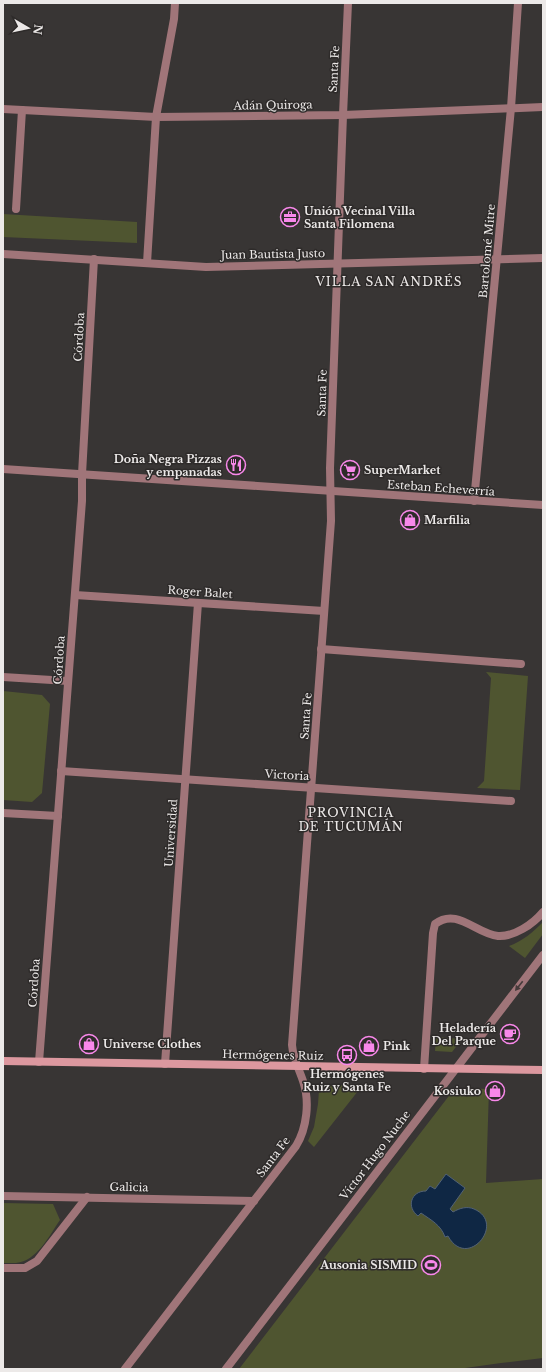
<svg xmlns="http://www.w3.org/2000/svg" width="546" height="1372" font-family="'Libre Baskerville',serif">
	<rect width="100%" height="100%" fill="#383534"/>
	<g fill="#4f5530">
		<path d="M3,214L137,222V243L3,237Z"/>
		<path d="M486,672L528,676L520,790L477,788L484,781L491,678Z"/>
		<path d="M3,691L42,695L50,704L42,793L32,802L3,800Z"/>
		<path d="M543,922V934L525,958L509,946C523,941 533,932 543,922Z"/>
		<path d="M436,1037L462,1039L452,1052L435,1051Z"/>
		<path d="M323,1085H368L358,1091L314,1147L308,1141L314,1127L318,1104L319,1090Z"/>
		<path d="M455,1088L489,1089L486,1183L543,1179V1358L501,1363L458,1369H239Z"/>
		<path d="M3,1203L53,1204L60,1220C49,1236 37,1261 16,1263C12,1263 7,1263 3,1263Z"/>
	</g>
	<path fill="#0f2744" stroke="#516175" d="M446,1174L465,1188L450,1209L453,1212C460,1208 467,1206 474,1209C507,1223 467,1271 448,1236L445,1237C441,1225 431,1220 421,1213L418,1216C406,1207 411,1191 426,1191L430,1186L435,1189Z"/>
	<g fill="none" stroke-linecap="round" stroke-linejoin="round">
		<g stroke="#a07579" stroke-width="8">
			<path d="M3,109L156,117L343,115L543,107"/>
			<path d="M16,209L22,110"/>
			<path d="M3,254L206,267L543,258"/>
			<path d="M147,263L156,117L174,19L175,3"/>
			<path d="M3,469L543,505"/>
			<path d="M474,501L511,108L518,3"/>
			<path d="M75,595L324,611"/>
			<path d="M321,649L521,664"/>
			<path d="M3,677L68,681"/>
			<path d="M61,771L511,801"/>
			<path d="M3,813L58,816"/>
			<path d="M39,1062L82,501V474L94,259"/>
			<path d="M165,1064L198,603"/>
			<path d="M424,1069L433,933L435,924C457,907 476,934 498,936C514,937 533,924 543,912"/>
			<path d="M3,1196L254,1201"/>
			<path d="M3,1268H25L37,1261L87,1197"/>
			<path d="M125,1369L296,1146C307,1128 310,1101 303,1081C299,1069 293,1058 292,1045L331,521L330,468L343,115L348,3"/>
			<path d="M226,1369L543,955"/>
		</g>
		<path stroke="#dc989f" stroke-width="8" d="M3,1061L543,1070"/>
	</g>
	<defs><path id="oneway-solid" d="M-6-.8H1V-3.2L6.5 0L1 3.2V.8H-6Z"/></defs>
	<use fill="#453a3a" href="#oneway-solid" transform="translate(519 986) rotate(128)"/>
	<defs>
		<symbol id="office-ring" viewBox="-11 -11 22 22"><circle r="9.5" fill="#2e2b2a" stroke="#f888ea" stroke-width="1.5"/><path d="M-6-3h4V-5.5h4V-3h4V5H-6ZM-1-4.5V-3h2v-1.5ZM-6 0V1H6V0Z" fill="#f888ea"/></symbol>
		<symbol id="restaurant-ring" viewBox="-11 -11 22 22"><circle r="9.5" fill="#2e2b2a" stroke="#f888ea" stroke-width="1.5"/><path d="M-5-6h1v4h1v-4h1v4h1v-4h1v5L-1.5 .5V6h-2V.5L-5-1ZM5-6V6H3V1.5H1.5Q1.5-4 5-6Z" fill="#f888ea"/></symbol>
		<symbol id="supermarket-ring" viewBox="-11 -11 22 22"><circle r="9.5" fill="#2e2b2a" stroke="#f888ea" stroke-width="1.5"/><path d="M-6-5.5h2.5l.6 2H6L4.5 2H-2.5L-4.4-4H-6ZM-1.5 3.2a1.3 1.3 0 1 0 .1 0ZM3 3.2a1.3 1.3 0 1 0 .1 0Z" fill="#f888ea"/></symbol>
		<symbol id="shop-ring" viewBox="-11 -11 22 22"><circle r="9.5" fill="#2e2b2a" stroke="#f888ea" stroke-width="1.5"/><path d="M-5-2.5h2.3a2.7 3.5 0 0 1 5.4 0H5L5.5 6h-11ZM-1.5-2.5h3a1.5 2.3 0 0 0-3 0Z" fill="#f888ea"/></symbol>
		<symbol id="cafe-ring" viewBox="-11 -11 22 22"><circle r="9.5" fill="#2e2b2a" stroke="#f888ea" stroke-width="1.5"/><path d="M-5.5-4.5H6V0H3Q3 3.5 0 3.5H-2.5Q-5.5 3.5-5.5 0ZM3-3.2v2h1.7v-2ZM-6 4.5H4V6H-6Z" fill="#f888ea"/></symbol>
		<symbol id="bus-ring" viewBox="-11 -11 22 22"><circle r="9.5" fill="#2e2b2a" stroke="#f888ea" stroke-width="1.5"/><path d="M-5-6H5V4H4V6H2V4H-2V6H-4V4H-5ZM-3.5-4V0h7V-4ZM-3.5 1.2v1.5H-2V1.2ZM2 1.2v1.5H3.5V1.2Z" fill="#f888ea"/></symbol>
		<symbol id="stadium-ring" viewBox="-11 -11 22 22"><circle r="9.5" fill="#2e2b2a" stroke="#f888ea" stroke-width="1.5"/><path d="M0-5a6.5 5 0 1 0 0 10a6.5 5 0 1 0 0-10ZM-3.5-1.8h7v3.6h-7Z" fill="#f888ea"/></symbol>
	</defs>
	<g fill-rule="evenodd">
		<use href="#office-ring" x="279" y="206" width="22" height="22"/>
		<use href="#restaurant-ring" x="225" y="454" width="22" height="22"/>
		<use href="#supermarket-ring" x="339" y="459" width="22" height="22"/>
		<use href="#shop-ring" x="399" y="509" width="22" height="22"/>
		<use href="#cafe-ring" x="499" y="1023" width="22" height="22"/>
		<use href="#shop-ring" x="78" y="1033" width="22" height="22"/>
		<use href="#shop-ring" x="358" y="1035" width="22" height="22"/>
		<use href="#bus-ring" x="336" y="1044" width="22" height="22"/>
		<use href="#shop-ring" x="484" y="1080" width="22" height="22"/>
		<use href="#stadium-ring" x="420" y="1254" width="22" height="22"/>
	</g>
	<g text-anchor="middle" dominant-baseline="central" stroke-width="3" stroke-linejoin="round" paint-order="stroke">
		<g font-size="11" fill="#ece9e8" stroke="#2e2b2a">
			<text transform="translate(334 69) rotate(-87)">Santa Fe</text>
			<text transform="translate(273 105) rotate(-1)">Adán Quiroga</text>
			<text transform="translate(487 251) rotate(-85)">Bartolomé Mitre</text>
			<text transform="translate(273 254) rotate(-1)">Juan Bautista Justo</text>
			<text transform="translate(79 337) rotate(-87)">Córdoba</text>
			<text transform="translate(322 393) rotate(-88)">Santa Fe</text>
			<text transform="translate(441 488) rotate(4)">Esteban Echeverría</text>
			<text transform="translate(200 592) rotate(4)">Roger Balet</text>
			<text transform="translate(59 660) rotate(-86)">Córdoba</text>
			<text transform="translate(306 716) rotate(-86)">Santa Fe</text>
			<text transform="translate(287 775) rotate(3)">Victoria</text>
			<text transform="translate(171 833) rotate(-86)">Universidad</text>
			<text transform="translate(34 983) rotate(-86)">Córdoba</text>
			<text transform="translate(273 1055) rotate(1)">Hermógenes Ruiz</text>
			<text transform="translate(375 1155) rotate(-53)">Víctor Hugo Nuche</text>
			<text transform="translate(273 1157) rotate(-53)">Santa Fe</text>
			<text transform="translate(129 1187) rotate(1)">Galicia</text>
		</g>
		<g font-size="11" font-weight="bold" fill="#ece9e8" stroke="#2e2b2a" text-anchor="start">
			<text x="304" y="211">Unión Vecinal Villa<tspan x="304" dy="13">Santa Filomena</tspan></text>
			<text x="222" y="459" text-anchor="end">Doña Negra Pizzas<tspan x="222" dy="13">y empanadas</tspan></text>
			<text x="364" y="470">SuperMarket</text>
			<text x="424" y="520">Marfilia</text>
			<text x="496" y="1028" text-anchor="end">Heladería<tspan x="496" dy="13">Del Parque</tspan></text>
			<text x="103" y="1044">Universe Clothes</text>
			<text x="383" y="1046">Pink</text>
			<text x="347" y="1074" text-anchor="middle">Hermógenes<tspan x="347" dy="13">Ruiz y Santa Fe</tspan></text>
			<text x="481" y="1091" text-anchor="end">Kosiuko</text>
			<text x="417" y="1265" text-anchor="end">Ausonia SISMID</text>
		</g>
		<g font-size="12" letter-spacing="1" fill="#ece9e8" stroke="#2e2b2a">
			<text x="389" y="281">VILLA SAN ANDRÉS</text>
			<text x="351" y="812">PROVINCIA<tspan x="351" dy="14">DE TUCUMÁN</tspan></text>
		</g>
	</g>
	<rect width="546" height="1372" fill="none" stroke="#ece9e8" stroke-width="8"/>
	<g transform="translate(28 28) rotate(99)" stroke="#2e2b2a" stroke-width="3" paint-order="stroke">
	<path d="M0-3L7 15L0 10L-7 15Z" fill="#ece9e8"/>
	<text y="-6" font-size="11" font-weight="bold" text-anchor="middle" fill="#ece9e8">N</text>
	</g>
</svg>
